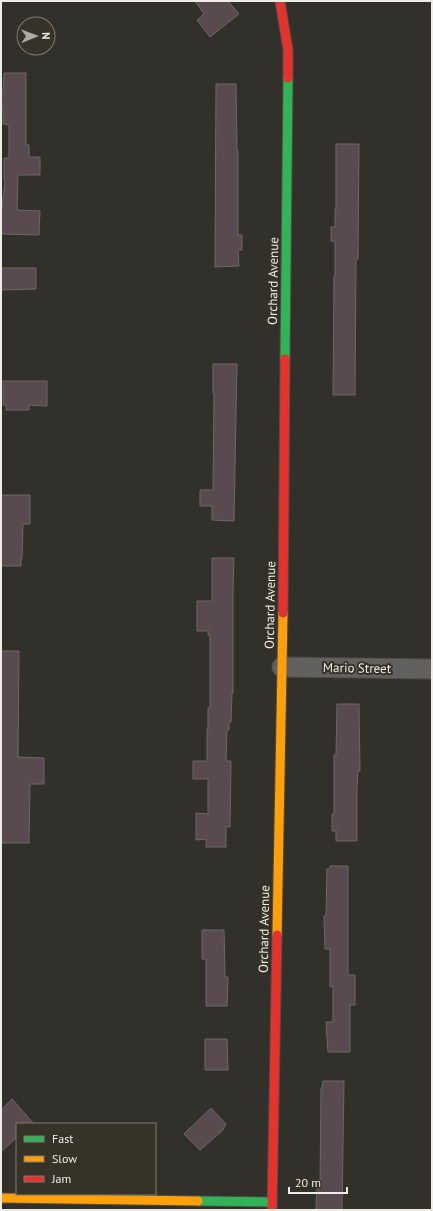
<svg xmlns="http://www.w3.org/2000/svg" width="433" height="1211" font-family="'PT Sans',sans-serif">
	<rect width="100%" height="100%" fill="#32302a"/>
	<g fill="#584a4f" stroke="#6c6967">
		<path d="M195,1H228L239,14L210,37L197,20L204,14Z"/>
		<path d="M4,73H26V145H29V157H40V175H18L17,210L40,211L39,235L1,234V217L5,180H4V158H9V125L3,124V107H1V91H3Z"/>
		<path d="M216,84H236L237,150H238V235H242V250H238L239,266L215,267Z"/>
		<path d="M336,144H359L358,259H356L355,395H333L334,276H335V242L331,241V227H335V209H336Z"/>
		<path d="M1,268H36V289L1,290Z"/>
		<path d="M213,364H237L234,521L212,520V506H200V490H213L214,393H213Z"/>
		<path d="M3,381H47V406L29,405V410H6V405H3Z"/>
		<path d="M1,495H30V524H23L22,559H21V566H1Z"/>
		<path d="M212,558H234L233,589V693H232L231,722H229V730H227L226,761H231L230,827H226V847H206V839L196,840V813L208,814V779H193V761H207V729H208V708H210V635H208V631H197V601H212Z"/>
		<path d="M1,651H19L18,757L44,758V784H30L29,843H1Z"/>
		<path d="M337,704H359L360,771H358L357,788V841H336V831H332V814H334V755H336Z"/>
		<path d="M330,866H348V975H355V1005H350V1052H328L326,1022H333V986L330,987V949H325L324,916H326L327,869H330Z"/>
		<path d="M202,930H224L225,977H228L227,1006H206V959H202Z"/>
		<path d="M205,1039H227L228,1070H205Z"/>
		<path d="M323,1081H344L342,1210H316L317,1188H320L321,1088H322Z"/>
		<path d="M12,1099L34,1124H17V1137L1,1152V1110Z"/>
		<path d="M211,1108L226,1124L222,1131L200,1150L184,1134Z"/>
	</g>
	<g fill="none" stroke-linecap="round" stroke-linejoin="round">
		<defs>
			<path id="street" d="M282,667L432,669"/>
			<g id="fast">
				<path d="M285,359L288,78"/>
				<path d="M198,1201L272,1202"/>
			</g>
			<g id="slow">
				<path d="M277,935L283,613"/>
				<path d="M1,1198L198,1201"/>
			</g>
			<g id="jam">
				<path d="M280,1L288,50V78"/>
				<path d="M283,613L285,359"/>
				<path d="M272,1210L277,935"/>
			</g>
		</defs>
		<use href="#street" stroke="#4f4d49" stroke-width="21"/>
		<use href="#fast" stroke="#4f4d49" stroke-width="11"/>
		<use href="#slow" stroke="#4f4d49" stroke-width="11"/>
		<use href="#jam" stroke="#4f4d49" stroke-width="11"/>
		<use href="#street" stroke="#63615f" stroke-width="19"/>
		<use href="#fast" stroke="#30b455" stroke-width="9"/>
		<use href="#slow" stroke="#ff9f0a" stroke-width="9"/>
		<use href="#jam" stroke="#e5322d" stroke-width="9"/>
	</g>
	<g text-anchor="middle" dominant-baseline="central" stroke-width="4" stroke-linejoin="round" paint-order="stroke">
		<g font-size="13" fill="#eeece5" stroke="#353227">
			<text transform="translate(273 281) rotate(-89)">Orchard Avenue</text>
			<text transform="translate(270 605) rotate(-89)">Orchard Avenue</text>
			<text transform="translate(357 668) rotate(1)">Mario Street</text>
			<text transform="translate(264 929) rotate(-89)">Orchard Avenue</text>
		</g>
	</g>
	<rect width="433" height="1211" fill="none" stroke="#eeece5" stroke-width="4"/>
	<rect x="16" y="1123" width="140" height="72" fill="#353227" stroke="#7f7c73"/>
	<rect x="24" y="1136" width="20" height="6" fill="#30b455" stroke="#7f7c73"/>
	<text x="52" y="1143" font-size="12" fill="#eeece5">Fast</text>
	<rect x="24" y="1156" width="20" height="6" fill="#ff9f0a" stroke="#7f7c73"/>
	<text x="52" y="1163" font-size="12" fill="#eeece5">Slow</text>
	<rect x="24" y="1176" width="20" height="6" fill="#e5322d" stroke="#7f7c73"/>
	<text x="52" y="1183" font-size="12" fill="#eeece5">Jam</text>
	<g transform="translate(36 36) rotate(89)"><circle r="19" fill="#353227" stroke="#7f7c73"/>
	<path d="M0-3L7 15L0 10L-7 15Z" fill="#acaaa4"/>
	<text y="-6" font-size="11" font-weight="bold" text-anchor="middle" fill="#eeece5">N</text>
	</g>
	<path d="M289 1187v6h58v-6" fill="none" stroke="#eeece5" stroke-width="2"/>
	<text x="295" y="1187" font-size="12" fill="#eeece5" stroke="#353227" stroke-width="3" paint-order="stroke">20 m</text>
</svg>
